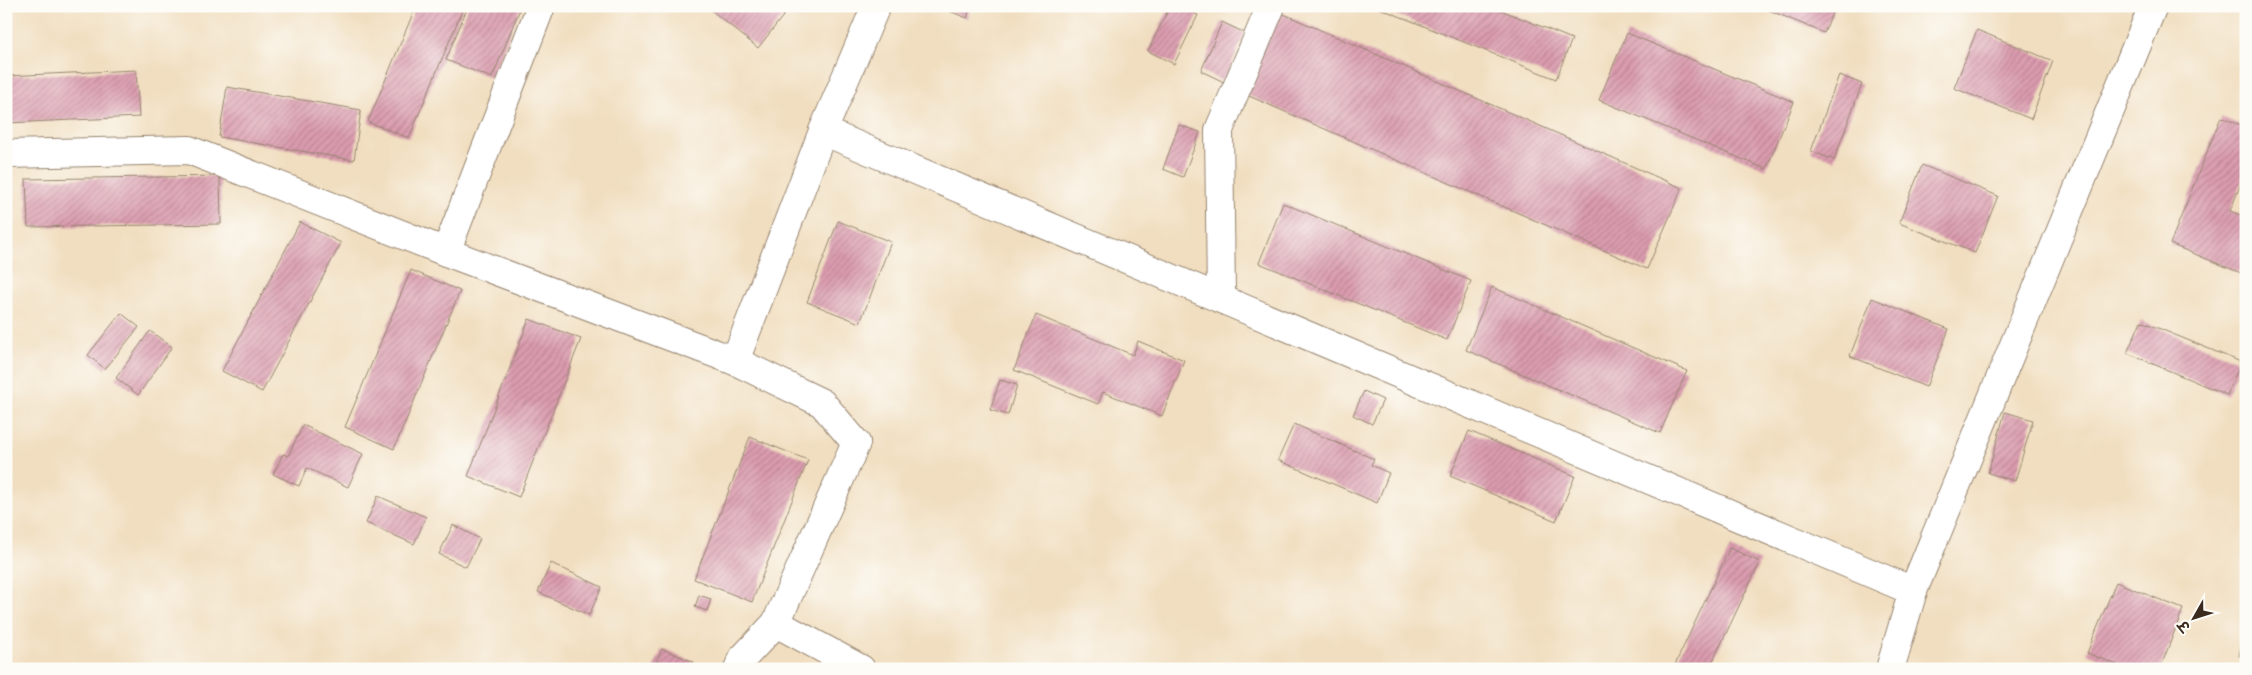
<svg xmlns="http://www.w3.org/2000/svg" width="2252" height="675" font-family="'Gochi Hand','Playpen Sans Deva',sans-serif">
	<defs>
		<pattern id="building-hatch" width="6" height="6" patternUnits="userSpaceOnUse" patternTransform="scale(1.25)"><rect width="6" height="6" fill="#db9caf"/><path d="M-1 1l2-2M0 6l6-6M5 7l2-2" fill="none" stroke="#b37f8e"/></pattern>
	</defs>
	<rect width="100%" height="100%" fill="#fdfcf7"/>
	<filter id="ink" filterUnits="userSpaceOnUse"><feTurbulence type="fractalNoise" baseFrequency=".02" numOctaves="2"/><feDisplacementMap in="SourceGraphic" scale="10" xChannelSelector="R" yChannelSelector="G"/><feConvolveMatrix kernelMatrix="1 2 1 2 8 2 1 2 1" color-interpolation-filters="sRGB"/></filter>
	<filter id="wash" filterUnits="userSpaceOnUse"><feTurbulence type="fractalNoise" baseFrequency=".0096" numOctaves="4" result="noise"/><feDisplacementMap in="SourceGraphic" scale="20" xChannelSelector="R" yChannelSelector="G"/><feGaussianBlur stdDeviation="1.12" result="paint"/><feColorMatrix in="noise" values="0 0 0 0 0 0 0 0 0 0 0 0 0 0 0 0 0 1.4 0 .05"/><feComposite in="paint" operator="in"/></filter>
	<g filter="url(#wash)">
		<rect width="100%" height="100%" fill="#f1dec0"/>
		<g id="blocks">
			<g fill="url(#building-hatch)">
				<path d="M416,6H464L409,138L368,122Z"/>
				<path d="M468,6H521L492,78L446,60Z"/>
				<path d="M706,6H789L790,7L758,48Z"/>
				<path d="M937,6H971L967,18Z"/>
				<path d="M1170,6H1180L1198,15L1174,64L1148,51Z"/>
				<path d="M1374,6H1491L1572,39L1556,79Z"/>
				<path d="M1759,6H1835L1824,33Z"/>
				<path d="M1277,11L1682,188L1647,269L1242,93Z"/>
				<path d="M1222,22L1245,33L1224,82L1201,71Z"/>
				<path d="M1977,30L2053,61L2031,119L1954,88Z"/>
				<path d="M1627,33L1794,102L1766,169L1599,100Z"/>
				<path d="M136,70L139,117L6,123V76Z"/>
				<path d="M1839,75L1862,84L1834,160L1811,151Z"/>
				<path d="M227,87L361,110L354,160L219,137Z"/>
				<path d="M2221,117L2246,127V171L2230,211L2246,217V275L2170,244Z"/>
				<path d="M1179,125L1200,132L1183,177L1163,169Z"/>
				<path d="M1922,165L1998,196L1975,253L1899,223Z"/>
				<path d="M220,176L221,224L28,227L26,179Z"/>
				<path d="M1283,203L1471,281L1447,340L1259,263Z"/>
				<path d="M838,221L891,242L860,323L807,302Z"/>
				<path d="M300,222L341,243L262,392L222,371Z"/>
				<path d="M411,270L460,291L394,449L345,427Z"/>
				<path d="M1492,287L1687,371L1660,433L1466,350Z"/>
				<path d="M1872,298L1949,329L1926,387L1850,356Z"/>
				<path d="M121,313L139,327L105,369L88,355Z"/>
				<path d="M1036,315L1133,355L1138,341L1184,360L1162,416L1103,392L1098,404L1014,370Z"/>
				<path d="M529,319L581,339L519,497L468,476Z"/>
				<path d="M2141,321L2241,362L2227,395L2127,353Z"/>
				<path d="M150,331L172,347L138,395L116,378Z"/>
				<path d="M1000,380L1017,385L1008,415L990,410Z"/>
				<path d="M1364,391L1383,400L1372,424L1353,415Z"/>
				<path d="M2005,412L2033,420L2015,481L1988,473Z"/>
				<path d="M1294,424L1374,459L1371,465L1389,473L1377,503L1278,460Z"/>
				<path d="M303,425L363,454L348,487L307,468L299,486L273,474L283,454L288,456Z"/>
				<path d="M1469,431L1575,476L1556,521L1450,476Z"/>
				<path d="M750,437L808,460L752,602L694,579Z"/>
				<path d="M378,496L426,517L414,544L366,523Z"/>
				<path d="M453,525L480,539L466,567L439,554Z"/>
				<path d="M1730,548L1760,562L1709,669H1673Z"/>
				<path d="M551,563L602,587L589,615L538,592Z"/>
				<path d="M2116,582L2183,609L2160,669H2127L2087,653Z"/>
				<path d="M699,595L711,599L707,611L695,607Z"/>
				<path d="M2245,624L2246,625V657L2239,656Z"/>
				<path d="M662,649L694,662L691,669H653Z"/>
			</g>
		</g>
	</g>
	<g filter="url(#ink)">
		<use href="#blocks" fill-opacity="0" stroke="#96846f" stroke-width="1"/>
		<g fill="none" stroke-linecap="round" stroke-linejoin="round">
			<defs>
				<g id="minor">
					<path d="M823,131L1913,591"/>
					<path d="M6,154L189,150L446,252L735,361L822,403L856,443L776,623"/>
					<path d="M446,252L541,6"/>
					<path d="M1221,297L1219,130L1271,6"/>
					<path d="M735,361L823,131L876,6"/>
					<path d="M738,669L742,659L776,623L861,669"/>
					<path d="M1890,669L1913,591L2153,6"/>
				</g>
			</defs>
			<use href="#minor" stroke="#96846f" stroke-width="30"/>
			<use href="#minor" stroke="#fff" stroke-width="28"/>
		</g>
	</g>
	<rect width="2252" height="675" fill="none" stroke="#fdfcf7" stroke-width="25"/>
	<g transform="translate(2194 618) rotate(231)" stroke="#fdfcf7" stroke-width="4" paint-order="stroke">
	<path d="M0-4L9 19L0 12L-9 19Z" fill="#3b2a1e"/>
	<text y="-8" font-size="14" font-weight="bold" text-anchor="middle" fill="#3b2a1e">उ</text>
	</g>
</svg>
